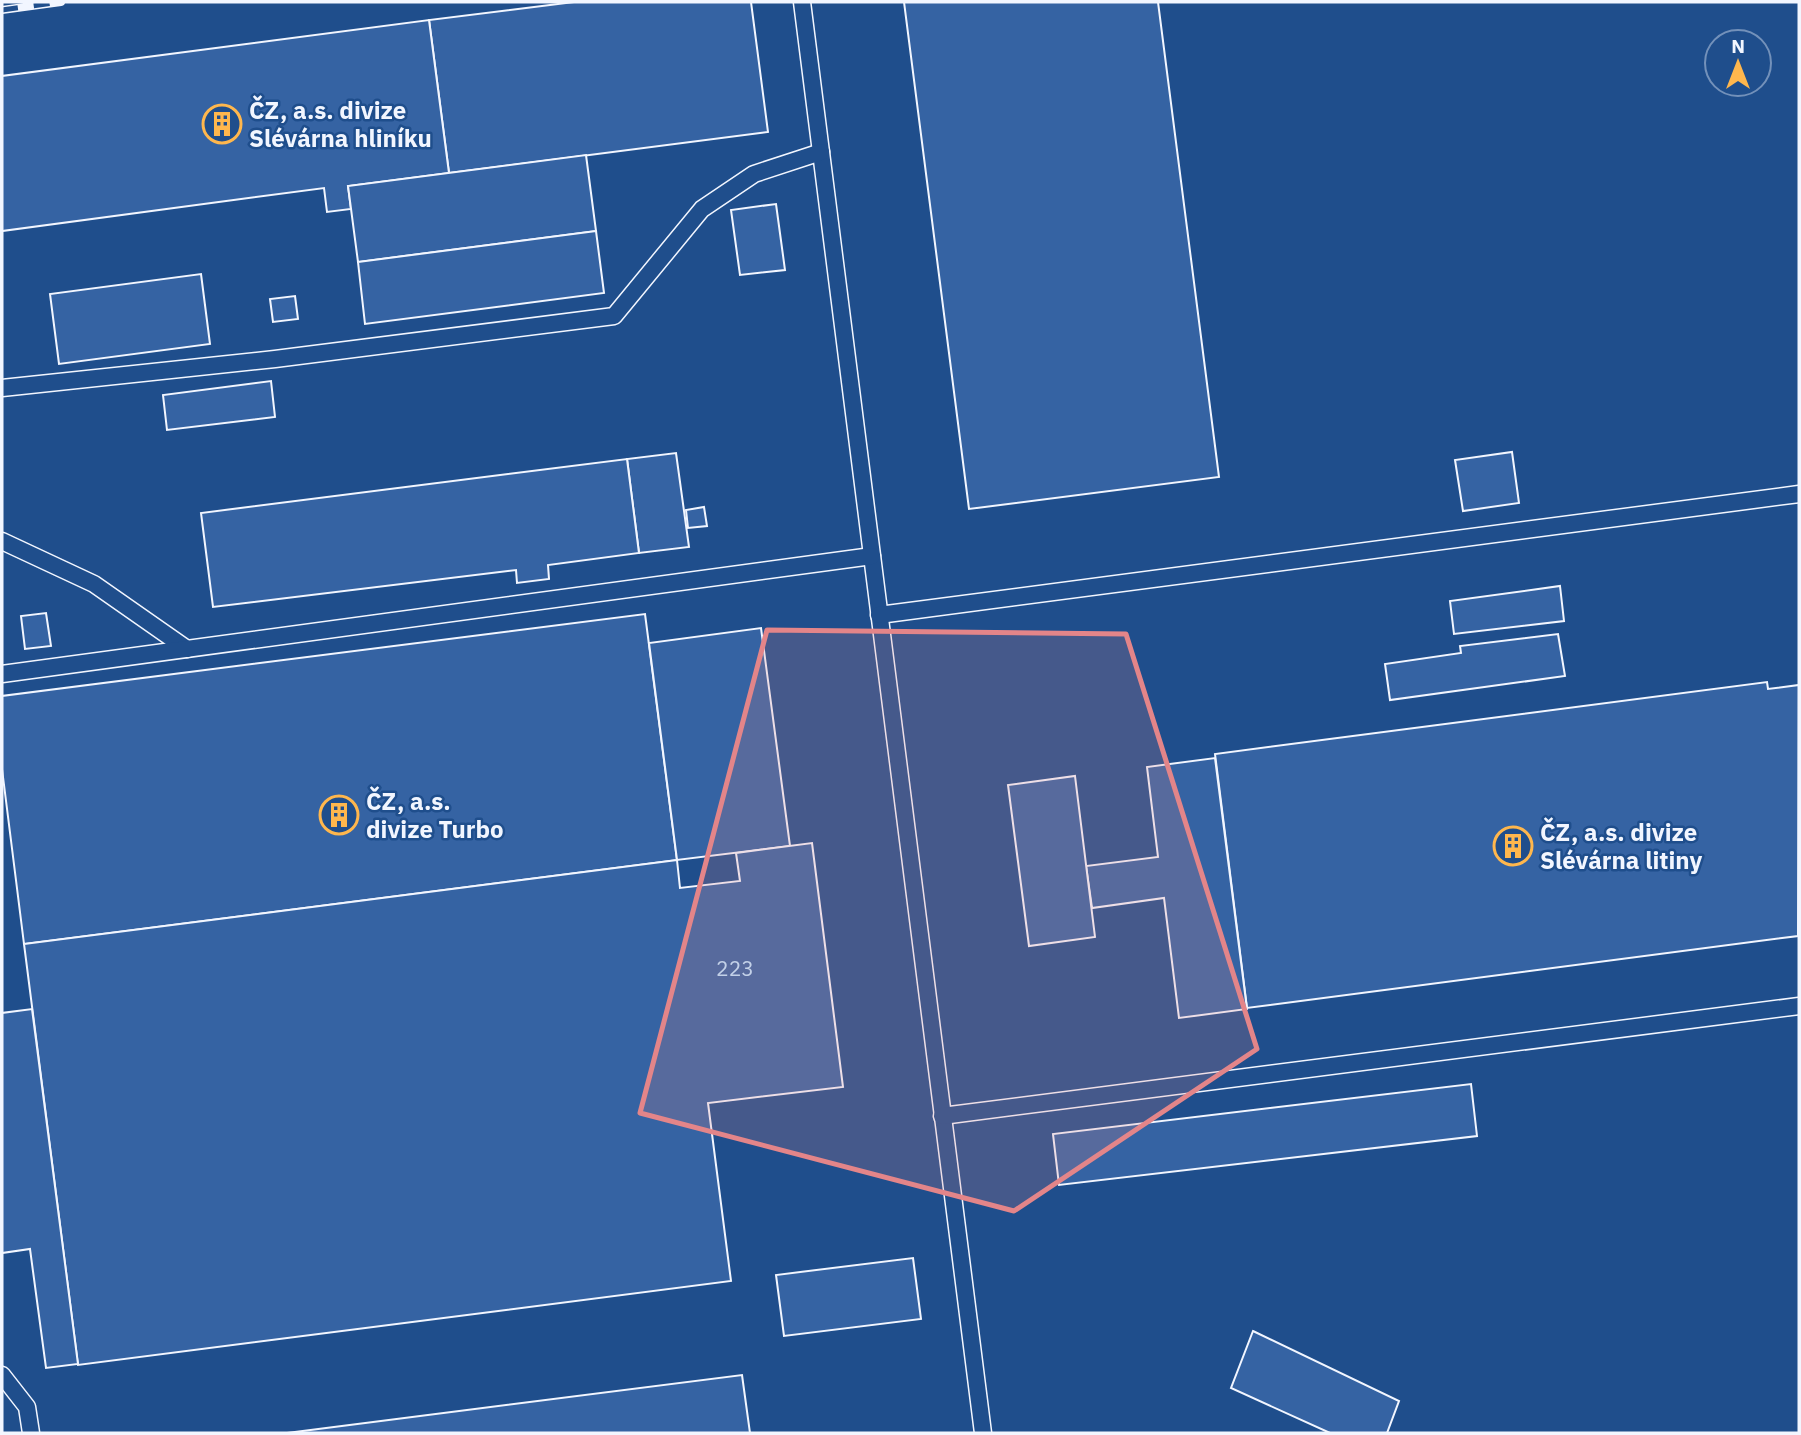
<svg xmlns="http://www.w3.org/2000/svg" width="1801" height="1435" font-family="'IBM Plex Sans',sans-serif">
	<rect width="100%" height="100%" fill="#1f4e8c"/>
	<g fill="#3563a3" stroke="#f2f6ff" stroke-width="2">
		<path d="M574,2H751L768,132L449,173L429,20Z"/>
		<path d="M904,2H1158L1219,477L969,509Z"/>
		<path d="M429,20L449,173L348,186L351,209L327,212L324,188L2,231V76Z"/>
		<path d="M586,155L596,231L358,262L348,186Z"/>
		<path d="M776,204L785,270L740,275L731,210Z"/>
		<path d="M596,231L604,293L365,324L358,262Z"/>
		<path d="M201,274L210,344L59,364L50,294Z"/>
		<path d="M295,296L298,319L273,322L270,299Z"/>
		<path d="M271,381L275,417L167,430L163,395Z"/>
		<path d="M1512,452L1519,503L1463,511L1455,460Z"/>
		<path d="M676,453L689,547L639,553L627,459Z"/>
		<path d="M627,459L639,553L548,565L549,579L517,583L516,570L213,607L201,513Z"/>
		<path d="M704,507L707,526L688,528L686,510Z"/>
		<path d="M1560,586L1564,621L1454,634L1450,601Z"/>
		<path d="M46,613L51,646L25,649L21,616Z"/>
		<path d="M645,614L677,860L24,944L2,769V696Z"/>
		<path d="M761,628L790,846L677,860L649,643Z"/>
		<path d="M1558,634L1565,676L1390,700L1385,664L1461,653L1460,646Z"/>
		<path d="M1767,682L1768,689L1799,685L1798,936L1247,1008L1215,754Z"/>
		<path d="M1215,758L1247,1009L1179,1018L1164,898L1092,908L1086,866L1158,857L1147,767Z"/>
		<path d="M1075,776L1095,937L1029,946L1008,785Z"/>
		<path d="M812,843L843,1087L708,1103L731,1281L78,1365L24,944L677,860L680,888L740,881L736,853Z"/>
		<path d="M32,1009L78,1364L46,1368L30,1249L2,1253V1013Z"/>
		<path d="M1471,1084L1477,1136L1059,1185L1053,1134Z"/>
		<path d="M913,1258L921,1319L784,1336L776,1275Z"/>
		<path d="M1253,1331L1399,1401L1387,1433H1330L1231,1388Z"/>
		<path d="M742,1375L750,1433H287Z"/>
	</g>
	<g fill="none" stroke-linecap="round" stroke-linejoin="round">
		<defs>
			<g id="service">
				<path d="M802,2L983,1433"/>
				<path d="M2,388L275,359L614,316L702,209L754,174L821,152"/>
				<path d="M2,541L94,584L187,649"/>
				<path d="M879,615L1799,494"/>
				<path d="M2,674L872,556"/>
				<path d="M942,1116L1799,1006"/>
				<path d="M2,1375L27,1407L31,1433"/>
			</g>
		</defs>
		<use href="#service" stroke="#f2f6ff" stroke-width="19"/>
		<use href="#service" stroke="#1f4e8c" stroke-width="16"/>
		<defs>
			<path id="rail" d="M2,10L61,2"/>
		</defs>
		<use href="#rail" stroke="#f2f6ff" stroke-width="8"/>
		<use href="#rail" stroke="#1f4e8c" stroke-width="5" stroke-dasharray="16" stroke-linecap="butt"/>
	</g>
	<path fill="#e38589" fill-opacity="0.2" stroke="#e38589" stroke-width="5" stroke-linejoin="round" d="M767,630L1126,634L1257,1049L1014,1211L640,1113Z"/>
	<defs>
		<symbol id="building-ring" viewBox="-11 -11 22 22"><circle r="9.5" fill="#1f4e8c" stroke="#ffb74d" stroke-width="1.5"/><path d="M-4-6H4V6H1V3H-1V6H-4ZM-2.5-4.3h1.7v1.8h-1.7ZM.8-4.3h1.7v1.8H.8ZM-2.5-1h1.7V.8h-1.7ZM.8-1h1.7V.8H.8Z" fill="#ffb74d"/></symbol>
	</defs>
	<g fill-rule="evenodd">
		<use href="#building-ring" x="200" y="102" width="44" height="44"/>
		<use href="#building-ring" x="317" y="793" width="44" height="44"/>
		<use href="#building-ring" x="1491" y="824" width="44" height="44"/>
	</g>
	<g text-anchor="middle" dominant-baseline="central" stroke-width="5" stroke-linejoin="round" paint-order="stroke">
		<g font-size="21" fill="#c3d1e8">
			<text x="735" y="968">223</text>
		</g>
		<g font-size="24" font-weight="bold" fill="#f2f6ff" stroke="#1f4e8c" text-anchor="start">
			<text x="249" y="110">ČZ, a.s. divize<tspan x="249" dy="28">Slévárna hliníku</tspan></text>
			<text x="366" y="801">ČZ, a.s.<tspan x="366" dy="28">divize Turbo</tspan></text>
			<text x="1540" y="832">ČZ, a.s. divize<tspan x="1540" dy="28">Slévárna litiny</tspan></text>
		</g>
	</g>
	<rect width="1801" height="1435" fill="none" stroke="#f2f6ff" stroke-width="7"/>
	<g transform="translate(1738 63)"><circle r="33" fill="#1f4e8c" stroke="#7391ba" stroke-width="2"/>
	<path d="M0-5L12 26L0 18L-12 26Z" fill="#ffb74d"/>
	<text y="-10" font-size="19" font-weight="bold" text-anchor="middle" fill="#f2f6ff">N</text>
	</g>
</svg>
